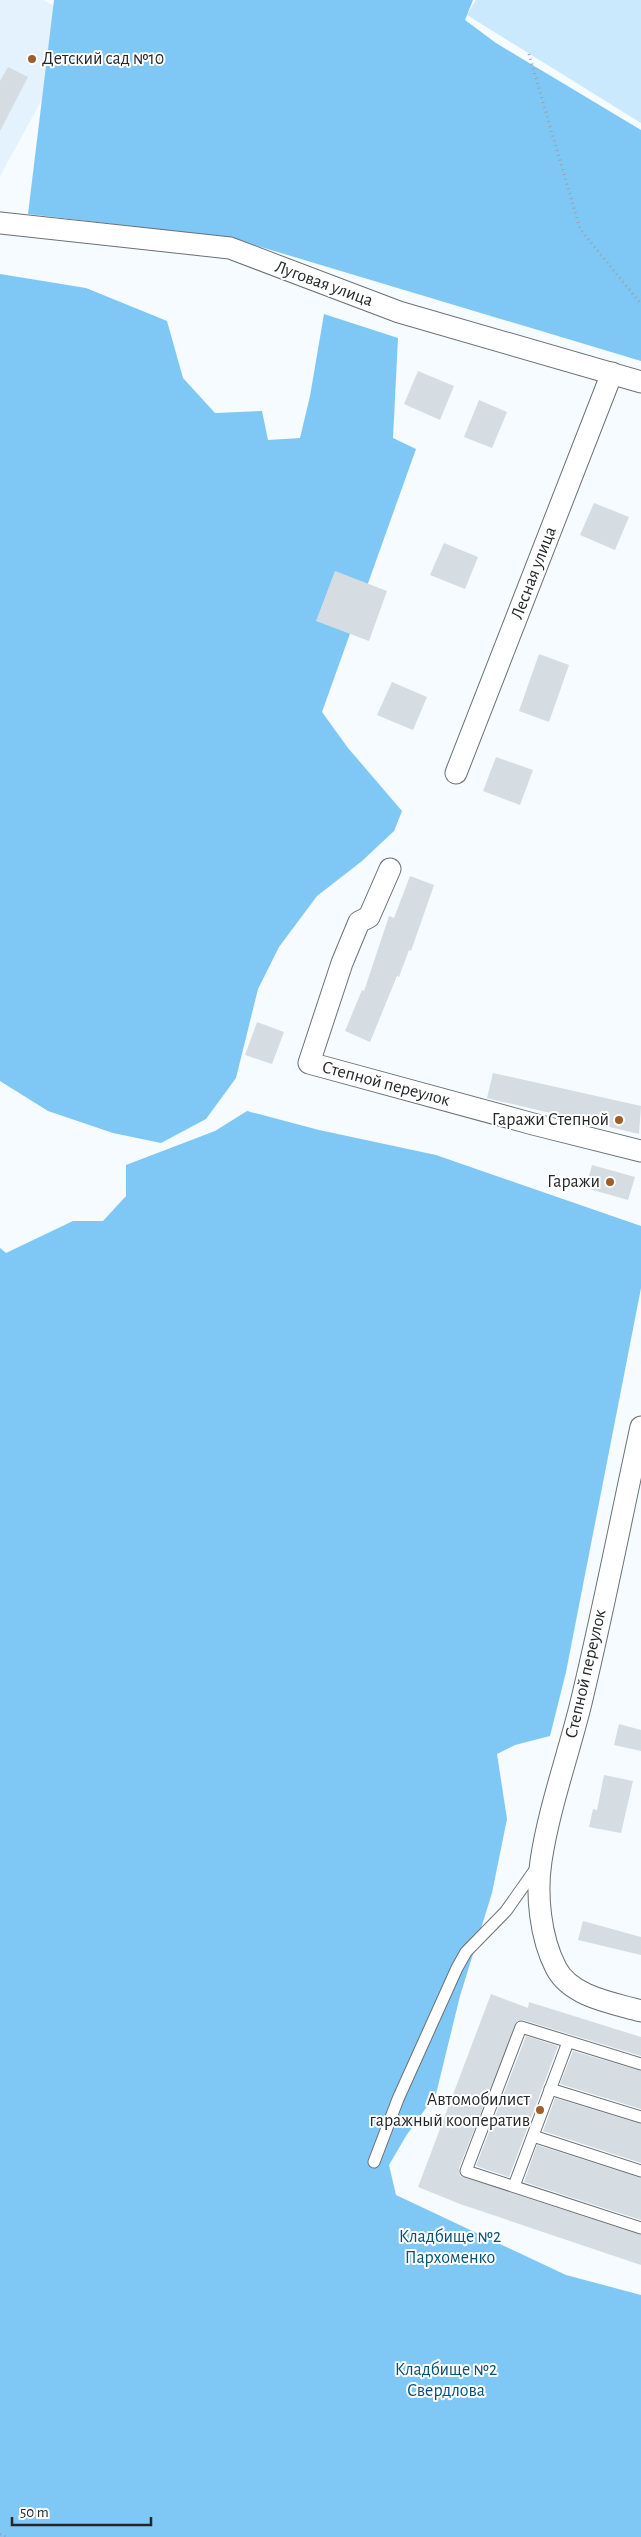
<svg xmlns="http://www.w3.org/2000/svg" width="641" height="2537" font-family="'Alegreya Sans',sans-serif">
	<rect width="100%" height="100%" fill="#f5fbff"/>
	<path fill="#e3f2fc" d="M0,0H43L84,23L0,176Z"/>
	<path fill="#cae9fd" d="M476,0H641V123L467,15Z"/>
	<g fill="#7fc8f6">
		<path d="M54,0H473L465,20L496,43L641,130V361L231,238L28,214Z"/>
		<path d="M0,274L86,288L167,321L183,378L215,413L262,411L268,440L300,438L310,396L324,314L398,338L393,438L416,449L322,712L348,748L402,811L394,831L362,861L317,896L279,947L258,989L236,1078L206,1119L161,1143L113,1133L48,1111L0,1081Z"/>
		<path d="M247,1111L319,1130L436,1155L641,1226V1288L566,1672L550,1736L515,1745L497,1754L507,1819L492,1893L460,1996L436,2094L406,2136L389,2165L396,2195L566,2275L641,2295V2537H0V1248L6,1253L73,1221H103L126,1196V1165L215,1131Z"/>
	</g>
	<g fill="#d6dde2">
		<path d="M8,67L28,77L0,131V81Z"/>
		<path d="M418,371L454,386L440,420L404,404Z"/>
		<path d="M479,400L507,412L492,448L464,437Z"/>
		<path d="M594,503L629,517L615,550L580,535Z"/>
		<path d="M444,543L478,557L465,589L430,575Z"/>
		<path d="M335,571L387,591L369,641L316,621Z"/>
		<path d="M539,654L569,665L549,722L519,711Z"/>
		<path d="M392,682L427,697L413,730L377,715Z"/>
		<path d="M496,757L533,770L520,805L483,791Z"/>
		<path d="M410,876L434,885L411,951L409,950L399,977L397,976L370,1042L345,1031L362,990L364,991L389,916L394,918Z"/>
		<path d="M257,1022L284,1032L272,1064L245,1055Z"/>
		<path d="M493,1073L641,1106L639,1134L487,1098Z"/>
		<path d="M592,1165L635,1177L628,1200L586,1188Z"/>
		<path d="M619,1724L641,1730V1751L614,1745Z"/>
		<path d="M604,1775L633,1781L621,1833L589,1827L593,1809L597,1810Z"/>
		<path d="M583,1921L641,1937V1955L578,1940Z"/>
		<path d="M491,1994L528,2008L529,2002L641,2037V2056L523,2020L517,2021L459,2168L460,2176L641,2235V2265L460,2204L418,2187Z"/>
		<path d="M526,2036L558,2046L509,2177L476,2166Z"/>
		<path d="M573,2051L641,2071V2109L560,2084Z"/>
		<path d="M555,2098L641,2124V2163L543,2131Z"/>
		<path d="M537,2145L641,2178V2220L524,2182Z"/>
	</g>
	<g fill="none" stroke-linecap="round" stroke-linejoin="round">
		<defs>
			<g id="lane">
				<path d="M641,2064L521,2027L466,2171L641,2228"/>
				<path d="M550,2089L641,2117"/>
				<path d="M533,2136L641,2171"/>
				<path d="M374,2162L398,2099L457,1968L466,1952L506,1911L537,1867"/>
				<path d="M514,2186L568,2042"/>
			</g>
			<g id="street">
				<path d="M0,223L230,248L399,312L641,382"/>
				<path d="M456,773L612,373"/>
				<path d="M390,869L369,917L359,922L342,963L309,1063L533,1124L641,1151"/>
				<path d="M641,1427C621,1519 603,1612 581,1703C568,1756 549,1808 541,1861C536,1894 540,1937 556,1968C571,1997 613,2003 641,2011"/>
			</g>
		</defs>
		<use href="#lane" stroke="#6a7175" stroke-width="13"/>
		<use href="#street" stroke="#6a7175" stroke-width="23"/>
		<g stroke="#9ca1a4" stroke-width="3" stroke-dasharray="1 4" stroke-linecap="butt">
			<path d="M529,54L580,229L641,304"/>
			<path d="M0,2534L6,2537"/>
		</g>
		<use href="#lane" stroke="#fff" stroke-width="11"/>
		<use href="#street" stroke="#fff" stroke-width="21"/>
	</g>
	<g fill="#9f5e29" stroke="#fff" stroke-width="2">
		<circle cx="32" cy="59" r="5"/>
		<circle cx="619" cy="1120" r="5"/>
		<circle cx="610" cy="1182" r="5"/>
		<circle cx="540" cy="2110" r="5"/>
	</g>
	<g text-anchor="middle" dominant-baseline="central" stroke-width="4" stroke-linejoin="round" paint-order="stroke">
		<g font-size="18" fill="#242729" stroke="#fff" text-anchor="end">
			<text x="42" y="59" text-anchor="start">Детский сад №10</text>
			<text x="609" y="1120">Гаражи Степной</text>
			<text x="600" y="1182">Гаражи</text>
			<text x="530" y="2100">Автомобилист<tspan x="530" dy="21">гаражный кооператив</tspan></text>
		</g>
		<g font-size="18" fill="#242729" stroke="#fff">
			<text transform="translate(324 284) rotate(20)">Луговая улица</text>
			<text transform="translate(534 573) rotate(-69)">Лесная улица</text>
			<text transform="translate(386 1084) rotate(15)">Степной переулок</text>
			<text transform="translate(586 1674) rotate(-77)">Степной переулок</text>
		</g>
		<g font-size="18" fill="#005176" stroke="#fff">
			<text x="450" y="2237">Кладбище №2<tspan x="450" dy="21">Пархоменко</tspan></text>
			<text x="446" y="2370">Кладбище №2<tspan x="446" dy="21">Свердлова</tspan></text>
		</g>
	</g>
	<path d="M12 2517v8h139v-8" fill="none" stroke="#242729" stroke-width="2.5"/>
	<text x="20" y="2517" font-size="15" fill="#242729" stroke="#ffffff" stroke-width="4" paint-order="stroke">50 m</text>
</svg>
